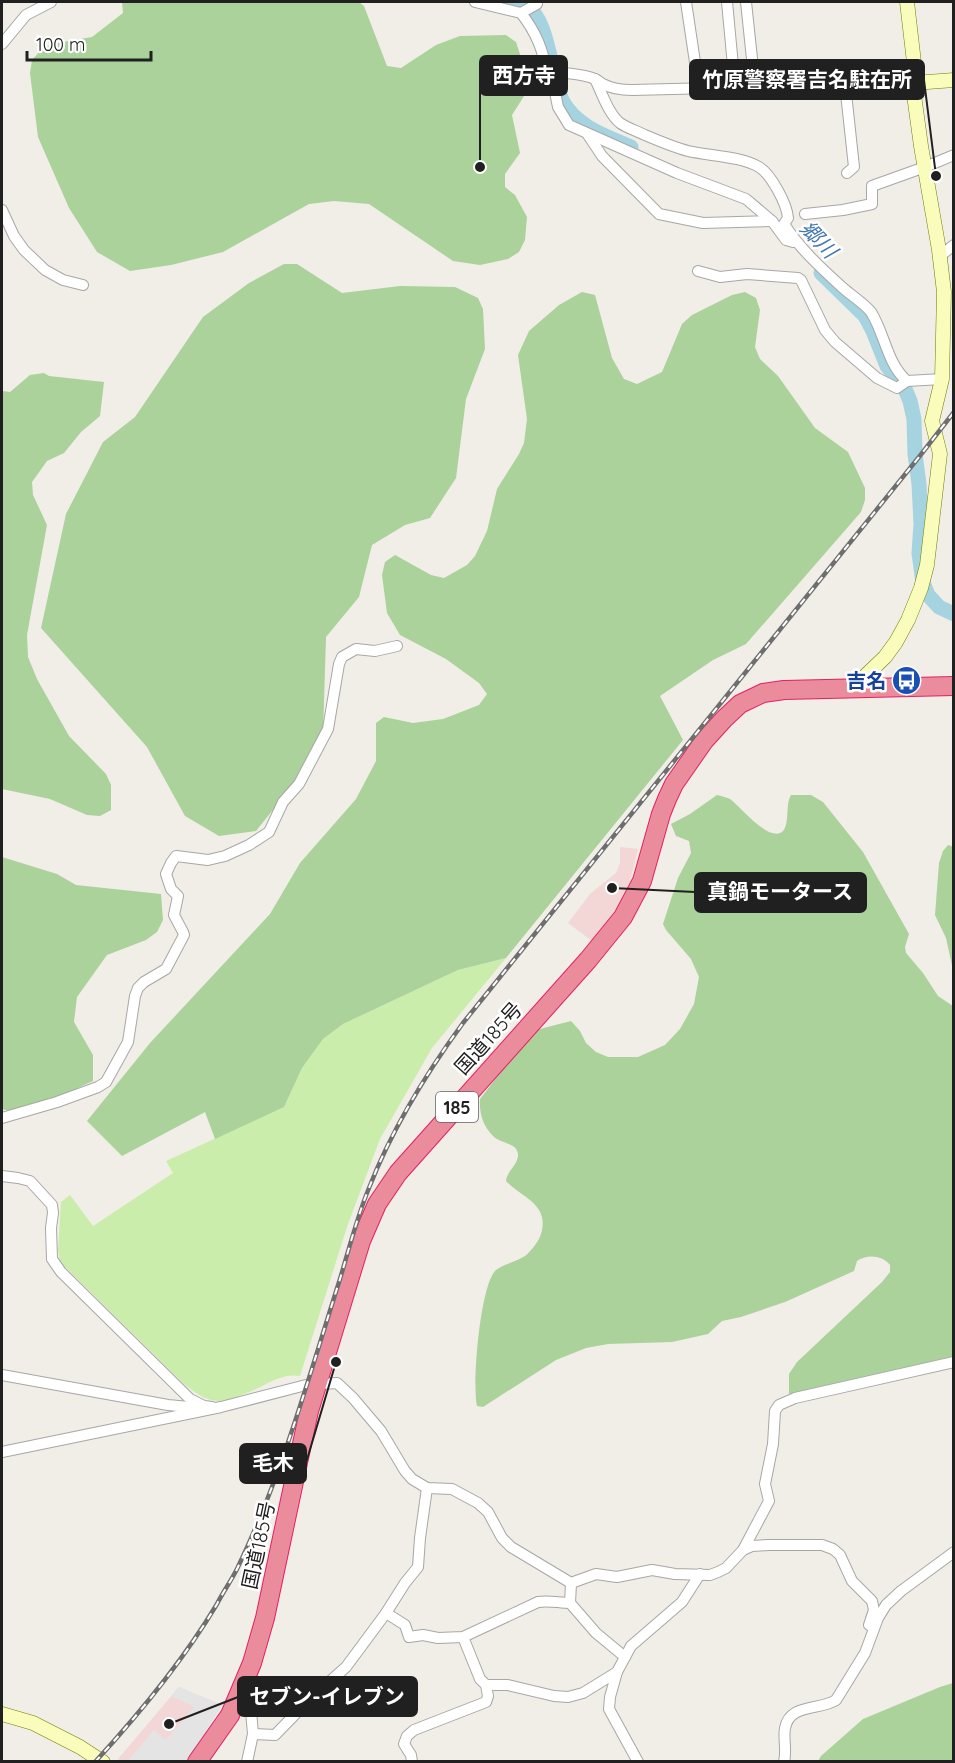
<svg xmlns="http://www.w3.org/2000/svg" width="955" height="1763" font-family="Quicksand,'Noto Sans JP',sans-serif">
	<rect width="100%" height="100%" fill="#f1eee7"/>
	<g fill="#f2d7d6">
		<path d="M620,847L638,849L630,881L615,911L592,941L568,923L590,894L616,873L620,863Z"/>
		<path d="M179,1687L222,1705L185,1761L122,1762L118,1759Z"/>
	</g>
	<path fill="#cbedab" d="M506,958L432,1048L380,1139L347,1227L300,1376C288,1374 279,1378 268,1383C257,1389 230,1401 218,1401C206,1401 193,1391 184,1384L60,1262L58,1250L61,1202L70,1195L93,1226L173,1173L166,1161L284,1107L302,1068L323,1039L343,1024L458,970Z"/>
	<g fill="#aad29a">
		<path d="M122,2H359L364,6L387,66L401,68L436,45L460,36L506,35L516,42L528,79L526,93L512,115L520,153L505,174V187L515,195L527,217L525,240L519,252L508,259L480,265L453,261L369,204L334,201L309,204L223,252L171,265L130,271L97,252L69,208L38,137L30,73L32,60L41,50L52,44L92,37L123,13Z"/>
		<path d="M284,264H297L342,293L400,286L455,287L478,298L483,309L485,349L466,399L456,478L430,518L405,525L372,545L359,597L326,637L323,734L288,791L256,831L219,836L185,816L147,747L41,628L66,514L103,442L135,417L203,317L249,283Z"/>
		<path d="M582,292L595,295L612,358L624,379L637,384L662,372L682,324L692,315L732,295L745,292L756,298L760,310L755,347L760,359L778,376L815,428L848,452L865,488V500L861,512L746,644L713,660L660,696L683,740L506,958L458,970L343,1024L323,1039L302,1068L284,1107L215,1139L205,1112L122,1156L87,1121L150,1043L270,914L300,863L356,799L376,761V723L384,717L413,723L443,719L479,705L487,694L479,683L446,659L400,635L387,613L382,575L385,562L395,555L431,575L444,578L467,565L475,556L487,531L497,489L519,454L524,443L527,419L518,355L529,331L559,305Z"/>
		<path d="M44,373L49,376L104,382L100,416L81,432L64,453L47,461L32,482L33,495L47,525L27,635L28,657L37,679L69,736L106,774L111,785V810L100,816L87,815L50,799L2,789V391L10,392L30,375Z"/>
		<path d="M717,795C721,796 726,797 730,799C740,806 770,844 783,831C790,823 785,805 791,795H811L823,802L863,852L909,934L905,947L906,953L923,973L938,996L953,1006V1359L789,1394V1374L797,1362L882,1282L890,1272V1265C882,1255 867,1254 857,1261L854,1271L785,1302L741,1317L722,1321L708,1334L672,1342L608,1344L586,1348L556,1360L483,1407L477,1406C472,1385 480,1284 496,1270C504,1264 516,1262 525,1256C531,1251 539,1241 541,1234C550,1204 522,1198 506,1181C507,1171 517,1166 518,1156C519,1143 502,1144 494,1137C483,1127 479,1113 480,1099L530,1034L536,1030L571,1021L580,1031L586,1043L596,1052L608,1057H638L665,1045L680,1029L694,1004L699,977L691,959L666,930L663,924L678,878L691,853L689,841L676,836L671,824L690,814Z"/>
		<path d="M948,845L954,847L953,970L946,938L935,915L939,863L943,851Z"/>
		<path d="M2,857L57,874L76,885L161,894L163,920L157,932L146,940L107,955L77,997L74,1022L93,1055V1081C70,1091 24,1116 2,1109Z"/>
		<path d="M953,1683V1761H818L821,1756L863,1719L940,1687Z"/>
	</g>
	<path fill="#e4e4e4" d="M179,1687L222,1705L196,1749L185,1761L127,1762L154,1730L166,1740L194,1707L171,1696Z"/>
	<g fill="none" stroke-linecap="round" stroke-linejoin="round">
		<g stroke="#a5d3e0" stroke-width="15">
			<path d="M511,2C515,3 520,3 524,5C550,16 550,79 563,102C577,127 606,136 631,147"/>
			<path d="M821,273L865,316L873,331L887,366L905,389L910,401L914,419L915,454L919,484L921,524L919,553L923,583L928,595L939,607L954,614"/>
		</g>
		<defs>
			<g id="street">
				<path d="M475,2L521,13C535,31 544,50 546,72C558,72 584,74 595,79C598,80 600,83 603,84C612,89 622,90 632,90L914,83"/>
				<path d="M686,2L699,89"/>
				<path d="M727,2L735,87"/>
				<path d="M746,2L755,87"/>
				<path d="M521,13L537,4"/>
				<path d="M2,44L26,15L51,2"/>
				<path d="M546,72L555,92L558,107L569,125L677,173L746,199L772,221L786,240L793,242"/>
				<path d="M595,79C602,93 608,113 620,123C627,128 637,131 645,135C659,141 673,147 688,151C709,156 741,156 759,167C771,174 787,204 788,218L784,224C799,248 822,269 843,288C852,296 864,303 871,312C885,334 887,364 907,381"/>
				<path d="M845,84L854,167L847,173"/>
				<path d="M588,135L602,156L659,214L703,223L772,221"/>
				<path d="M2,210L14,236L24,250L45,270L63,280L83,285"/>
				<path d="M805,214L843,210L872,204V186L925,167L954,155"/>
				<path d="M940,256L954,245"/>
				<path d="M698,271L720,277L747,274L798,278L801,280L825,330L835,342L877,378L897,388L907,381L942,379"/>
				<path d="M2,1118L57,1102L98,1087L106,1082L128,1042L135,996L138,988L144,982L166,969L184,935L183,932L174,915L178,896L171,889L166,874L171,863L176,856L208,860L225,856L249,845L269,832L283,802L299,784L328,729L339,664L342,657L356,649L375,651L397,646"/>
				<path d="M2,1176L18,1178L30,1181L52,1205L53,1213L51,1228L52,1259L61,1272L190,1399L204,1406L212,1407"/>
				<path d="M2,1375L168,1405L189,1407L199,1411"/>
				<path d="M2,1452L221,1407L306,1385L337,1383L353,1398L381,1431L405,1471L412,1479L427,1488L452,1489L478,1503L488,1512L502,1538L511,1547L571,1583"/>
				<path d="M743,1550L752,1546L768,1545H822L833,1549L840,1555L852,1581L872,1601L874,1610L869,1625"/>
				<path d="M571,1583L596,1574L617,1577L652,1570L675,1574L710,1575L718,1572L726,1568L743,1550L769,1501L765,1484L773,1444L775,1411L779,1405L795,1398L954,1362"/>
				<path d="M571,1583L570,1603L596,1633L625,1657"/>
				<path d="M386,1613L405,1625L409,1637L423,1635L438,1638L463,1637L538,1602C549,1600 559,1603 570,1603"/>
				<path d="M486,1685H508L554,1696L568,1697L583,1693L617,1672"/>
				<path d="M239,1695L251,1711L253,1734L247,1762"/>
				<path d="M253,1734L275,1735L310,1699L346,1667L386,1613L405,1583L418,1567L420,1538L427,1488"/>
				<path d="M412,1762L411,1755L404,1744L407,1736L414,1730L486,1702L488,1696L486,1685L480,1679L463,1637"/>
				<path d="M638,1762L609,1709L610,1697L617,1672L631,1646L682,1602L700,1574"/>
				<path d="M784,1762C787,1750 783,1739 785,1728C790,1703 819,1711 836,1700L865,1653L878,1618L886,1605L901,1591L954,1552"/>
			</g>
			<g id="secondary">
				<path d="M914,83L954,80"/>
				<path d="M858,688L861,680L885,657L896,642L908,620L921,588L927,565L940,454L932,421L942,379L944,292L939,250L921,146L914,95L915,71L907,2"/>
				<path d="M2,1714L33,1723L80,1747L103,1762"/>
			</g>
			<path id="highway" d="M197,1762L230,1715L252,1663L265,1618L309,1411L361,1241L377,1204L398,1173L588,960L623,917L642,881L661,814L667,799L674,784L704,741L724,719L740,704L763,693L784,690L954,686"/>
		</defs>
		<use href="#street" stroke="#a7a7a7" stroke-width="12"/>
		<use href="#secondary" stroke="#717f00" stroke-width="15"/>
		<use href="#highway" stroke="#e32062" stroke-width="20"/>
		<use href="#street" stroke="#fff" stroke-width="10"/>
		<use href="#secondary" stroke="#f9fcba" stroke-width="14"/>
		<use href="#highway" stroke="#eb8c9d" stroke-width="18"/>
		<defs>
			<path id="rail" d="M95,1762C140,1713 183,1661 217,1604C223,1592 231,1581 237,1569C282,1476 309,1376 340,1279C349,1249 357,1217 369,1188C392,1129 425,1075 463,1023L919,457L954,412"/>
		</defs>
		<use href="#rail" stroke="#6e6e6e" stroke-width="4.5"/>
		<use href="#rail" stroke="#fff" stroke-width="2" stroke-dasharray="7" stroke-linecap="butt"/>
	</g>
	<defs>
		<symbol id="bus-disc" viewBox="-11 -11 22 22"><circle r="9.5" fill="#1a4fb4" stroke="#fff"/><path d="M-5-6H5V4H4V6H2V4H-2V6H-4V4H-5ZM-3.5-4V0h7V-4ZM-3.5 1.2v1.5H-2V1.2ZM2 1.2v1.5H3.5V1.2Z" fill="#fff"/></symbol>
	</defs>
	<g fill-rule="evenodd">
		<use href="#bus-disc" x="890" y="664" width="33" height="33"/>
	</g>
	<g text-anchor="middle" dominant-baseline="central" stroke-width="5" stroke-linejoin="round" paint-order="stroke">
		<rect fill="#fff" stroke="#636363" stroke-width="1.5" x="436" y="1092" width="42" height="30" rx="4.5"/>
		<g font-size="18" font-weight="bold" fill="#202020">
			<text x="457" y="1107">185</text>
		</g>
		<g font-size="20" font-weight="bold" fill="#164399" stroke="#fff" text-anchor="end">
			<text x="886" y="680">吉名</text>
		</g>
		<g font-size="20" fill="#202020" stroke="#fff">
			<text transform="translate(488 1038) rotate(-48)">国道185号</text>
			<text transform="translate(258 1545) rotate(-78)">国道185号</text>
		</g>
		<g font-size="21" font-style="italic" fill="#4479ad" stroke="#fff">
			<text transform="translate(819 239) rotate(46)">郷川</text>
		</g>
	</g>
	<path fill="none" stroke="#202020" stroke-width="2" d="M480 167L480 75M936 176L924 80M612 888L695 892M336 1362L306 1463M169 1724L238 1697"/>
	<g fill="#202020" stroke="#fff" stroke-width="2">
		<circle cx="480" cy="167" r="6"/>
		<circle cx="936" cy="176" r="6"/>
		<circle cx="612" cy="888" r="6"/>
		<circle cx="336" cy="1362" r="6"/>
		<circle cx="169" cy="1724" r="6"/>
	</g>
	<g fill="#202020" stroke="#202020" stroke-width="2">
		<rect x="480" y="56" width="87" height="39" rx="6"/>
		<rect x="690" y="60" width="234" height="39" rx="6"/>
		<rect x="695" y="873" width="171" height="39" rx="6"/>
		<rect x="240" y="1444" width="66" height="39" rx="6"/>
		<rect x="238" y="1677" width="179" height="39" rx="6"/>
	</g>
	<g font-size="21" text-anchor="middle" font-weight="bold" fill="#fff">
		<text x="524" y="83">西方寺</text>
		<text x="807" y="87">竹原警察署吉名駐在所</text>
		<text x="780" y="899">真鍋モータース</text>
		<text x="273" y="1470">毛木</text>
		<text x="327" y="1704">セブン-イレブン</text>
	</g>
	<rect width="955" height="1763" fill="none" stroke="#202020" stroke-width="6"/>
	<path d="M27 51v9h124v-9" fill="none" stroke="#202020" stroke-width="3"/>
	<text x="36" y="51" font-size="18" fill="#202020" stroke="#ffffff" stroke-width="4.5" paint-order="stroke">100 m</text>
</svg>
